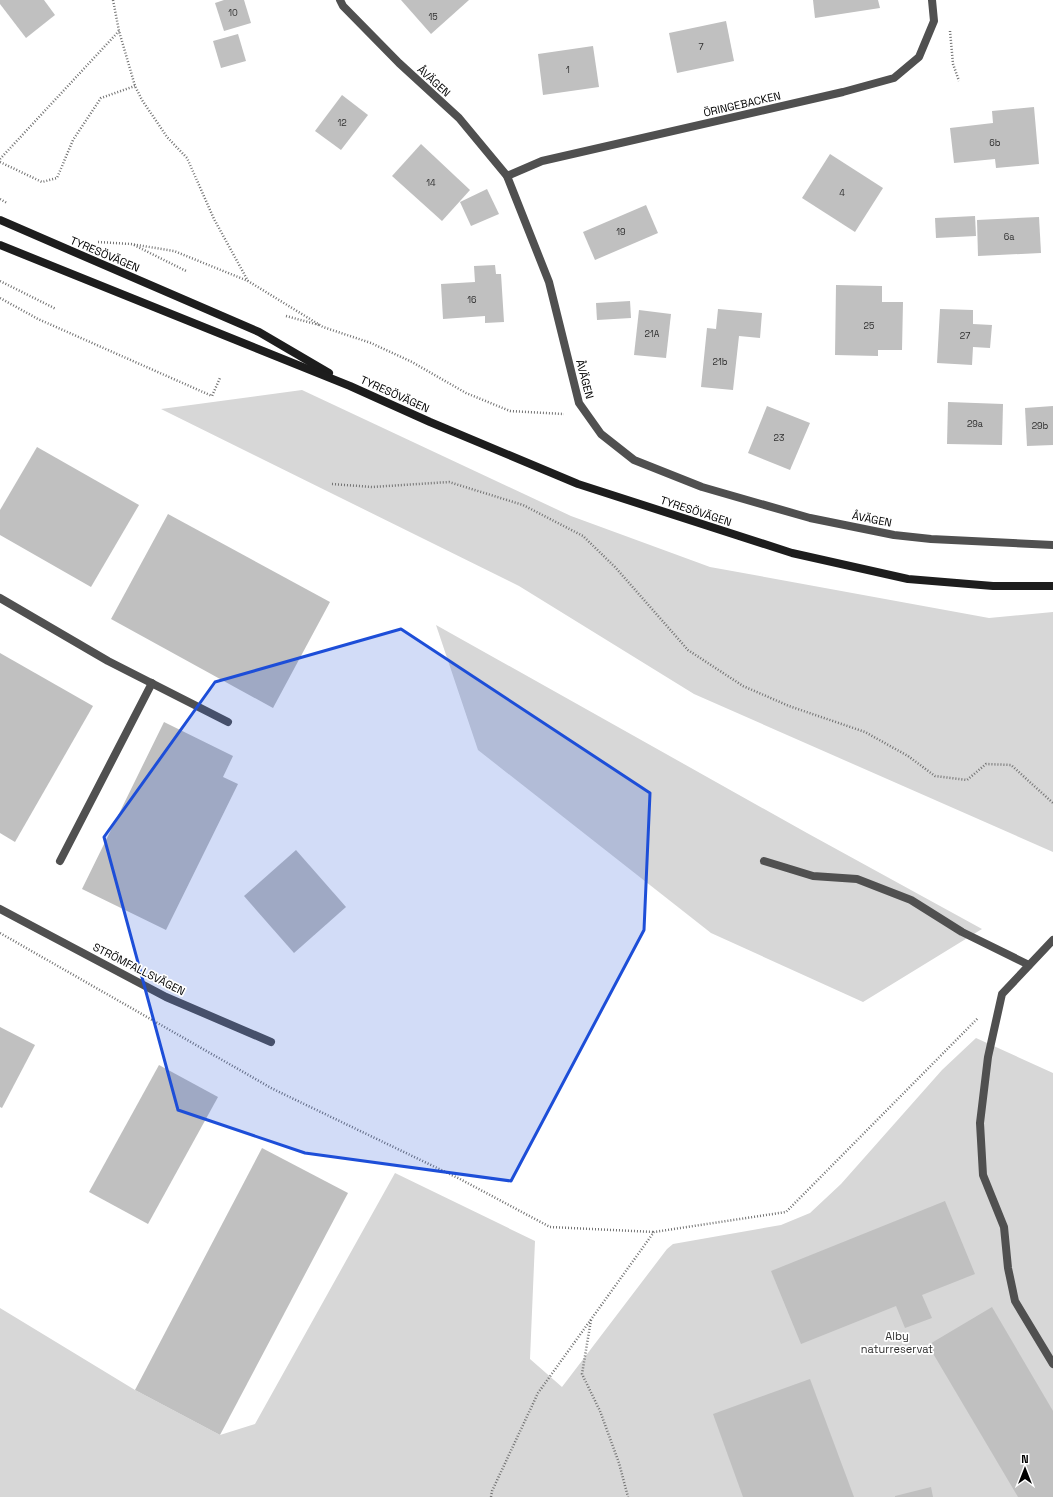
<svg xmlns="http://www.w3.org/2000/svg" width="1053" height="1497" font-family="'Space Grotesk',sans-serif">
	<rect width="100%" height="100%" fill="#fff"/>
	<g fill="#d7d7d7">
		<path d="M302,390L571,516L710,567L989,618L1053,612V852L694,694L519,586L161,409Z"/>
		<path d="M436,625L807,833L982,929L863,1002L711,933L478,750Z"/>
		<path d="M976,1038L1053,1073V1497H0V1308L135,1390L220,1435L255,1424L395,1173L535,1241L530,1359L562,1387L667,1249L673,1244L781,1225L810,1213L841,1184L942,1070Z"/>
	</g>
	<g fill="#c0c0c0">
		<path d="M0,0H44L55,15L26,38L0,4Z"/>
		<path d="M224,0H244L251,23L224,31L215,3Z"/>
		<path d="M401,0H469L431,34Z"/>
		<path d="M813,0H878L880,8L815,18Z"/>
		<path d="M726,21L734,61L677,73L669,33Z"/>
		<path d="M238,34L246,61L221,68L213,41Z"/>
		<path d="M593,46L599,87L543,95L538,54Z"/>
		<path d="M342,95L368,115L341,150L315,131Z"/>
		<path d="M1034,107L1039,164L996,168L995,159L954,163L950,128L993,123L992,111Z"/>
		<path d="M421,144L470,190L442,221L392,176Z"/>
		<path d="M830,154L883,188L855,232L802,198Z"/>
		<path d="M487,189L499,214L471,226L460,202Z"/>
		<path d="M646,205L658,233L595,260L583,232Z"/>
		<path d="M975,216L976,236L936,238L935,218Z"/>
		<path d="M1039,217L1041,253L978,256L977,220Z"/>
		<path d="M495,265L496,274H501L504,322L485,323V316L443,319L441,284L475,282L474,266Z"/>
		<path d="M836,285L882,286V302H903L902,350H878V356L835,355Z"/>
		<path d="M630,301L631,318L597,320L596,303Z"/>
		<path d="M718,309L762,313L760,338L739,336L733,390L701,387L707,328L716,329Z"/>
		<path d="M940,309L973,310V324L992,325L990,348L973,347L972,365L937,363Z"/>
		<path d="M639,310L671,314L666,358L634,355Z"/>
		<path d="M948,402L1003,404L1002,445L947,444Z"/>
		<path d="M767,406L810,423L790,470L748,453Z"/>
		<path d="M1053,406V445L1027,446L1025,408Z"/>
		<path d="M37,447L139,505L91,587L0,535V510Z"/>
		<path d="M168,514L330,602L273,708L111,619Z"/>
		<path d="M0,653L93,706L15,842L0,833Z"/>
		<path d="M164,722L233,756L223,777L238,784L166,930L82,889Z"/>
		<path d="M296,850L346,907L294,953L244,896Z"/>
		<path d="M0,1027L35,1045L2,1108L0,1107Z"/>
		<path d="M159,1065L218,1097L148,1224L89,1192Z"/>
		<path d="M262,1148L348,1193L220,1435L135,1390Z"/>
		<path d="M945,1201L975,1274L922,1295L932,1318L905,1328L896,1306L801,1344L771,1271Z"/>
		<path d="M992,1307L1053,1411V1497H1018L928,1345Z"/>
		<path d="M810,1379L854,1497H743L713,1414Z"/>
		<path d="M931,1487L933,1497H895V1496Z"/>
	</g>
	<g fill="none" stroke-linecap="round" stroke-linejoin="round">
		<g stroke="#727272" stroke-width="2.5" stroke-dasharray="1 2" stroke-linecap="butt">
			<path d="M113,0L119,31L135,86L142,100L167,137L187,158L214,219L248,281"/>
			<path d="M950,31L953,64L959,81"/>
			<path d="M0,159L119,31"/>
			<path d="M0,162L42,182L57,178L73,140L101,98L135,86"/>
			<path d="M0,199L7,203"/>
			<path d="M98,242L131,244L174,251L248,281L323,327L371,343L412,362L466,393L510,411L564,414"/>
			<path d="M134,245L186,271"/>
			<path d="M0,281L56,309"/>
			<path d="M0,298L38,319L212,396L220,378"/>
			<path d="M286,316L319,325"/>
			<path d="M332,484L372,487L449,482L523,505L583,536L615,567L688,650L743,686L789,706L865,732L908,756L935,776L967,780L986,764L1011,765L1053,803"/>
			<path d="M0,933L273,1089L460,1179L550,1227L654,1232"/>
			<path d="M591,1320L582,1374L600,1411L619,1463L628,1497"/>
			<path d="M491,1497L492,1491L538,1393L654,1232L786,1212L978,1018"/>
		</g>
		<g stroke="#505050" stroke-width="8">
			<path d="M0,598L108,661L228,722"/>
			<path d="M60,861L152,683"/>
			<path d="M764,861L813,876L857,879L911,900L962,932L1029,965"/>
			<path d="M1053,940L1002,994L988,1057L980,1123L983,1175L1004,1227L1008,1268L1015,1301L1053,1364"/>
		</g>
		<g stroke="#505050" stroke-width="8">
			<path d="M340,0L343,6L399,63L459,118L507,176L549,282L579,403L601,434L634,460L702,487L810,518L894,535L931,539L1053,545"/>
			<path d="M507,176L542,161L843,92L894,78L919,57L934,21L932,0"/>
			<path d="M0,909L166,997L271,1042"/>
		</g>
		<g stroke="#1d1d1d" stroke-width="8">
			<path d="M0,220L259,332L329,373"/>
			<path d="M0,245L350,386L430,422L578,484L792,553L908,579L993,586H1053"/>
		</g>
	</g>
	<path fill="#1d4ed8" fill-opacity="0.2" stroke="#1d4ed8" stroke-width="3" stroke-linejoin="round" d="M401,629L650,793L644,930L511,1181L305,1153L178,1110L104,837L215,682Z"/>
	<g text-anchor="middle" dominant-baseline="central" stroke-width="3.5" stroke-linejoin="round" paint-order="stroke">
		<g font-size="9" fill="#303030">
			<text x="233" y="13">10</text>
			<text x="433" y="17">15</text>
			<text x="701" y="47">7</text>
			<text x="568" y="70">1</text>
			<text x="342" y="123">12</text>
			<text x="995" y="143">6b</text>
			<text x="431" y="183">14</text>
			<text x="842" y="193">4</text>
			<text x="621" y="232">19</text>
			<text x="1009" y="237">6a</text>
			<text x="472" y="300">16</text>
			<text x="869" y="326">25</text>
			<text x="652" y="334">21A</text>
			<text x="965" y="336">27</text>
			<text x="720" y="362">21b</text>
			<text x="975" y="424">29a</text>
			<text x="1040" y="426">29b</text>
			<text x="779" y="438">23</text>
		</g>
		<g font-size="11" fill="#000" stroke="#fff">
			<text transform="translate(434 81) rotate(42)">ÅVÄGEN</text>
			<text transform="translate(742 104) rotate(-13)">ÖRINGEBACKEN</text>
			<text transform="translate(105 254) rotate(23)">TYRESÖVÄGEN</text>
			<text transform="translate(585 379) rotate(75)">ÅVÄGEN</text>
			<text transform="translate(395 394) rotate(24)">TYRESÖVÄGEN</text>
			<text transform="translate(696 511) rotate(18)">TYRESÖVÄGEN</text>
			<text transform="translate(872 519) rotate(11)">ÅVÄGEN</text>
			<text transform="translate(139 969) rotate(27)">STRÖMFALLSVÄGEN</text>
		</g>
		<g font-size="11" fill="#2e2e2e" stroke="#fff">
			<text x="897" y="1336">Alby<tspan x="897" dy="13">naturreservat</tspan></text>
		</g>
	</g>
	<g transform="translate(1025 1469)" stroke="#ffffff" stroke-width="3" paint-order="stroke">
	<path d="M0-3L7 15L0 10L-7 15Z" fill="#000000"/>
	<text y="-6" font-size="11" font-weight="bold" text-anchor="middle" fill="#000000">N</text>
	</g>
</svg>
